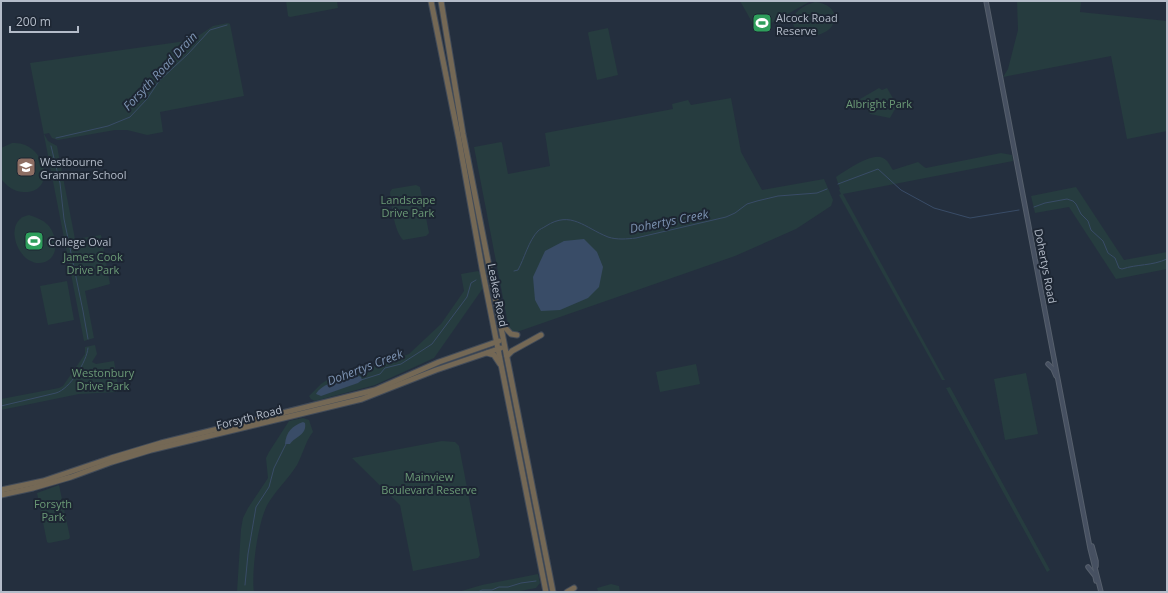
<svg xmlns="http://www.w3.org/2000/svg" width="1168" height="593" font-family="'Open Sans',sans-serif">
	<rect width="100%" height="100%" fill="#242f3e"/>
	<g fill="#263c3f">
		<path d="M286,1H337L338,8L290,17L288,16Z"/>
		<path d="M740,1H811L757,31Z"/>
		<path d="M1017,1H1081L1080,12L1167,21V131L1127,139L1111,56L1003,77L1008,69L1018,30Z"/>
		<path d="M815,2C825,3 837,8 834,21C833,26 829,30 825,32C798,47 774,14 815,2Z"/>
		<path d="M228,23L230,24L244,96L160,112L163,132L147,135L127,130H115L58,140L52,138L49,133L44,134L48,141L57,146L75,239L101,235L110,284L85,291L94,338L84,341L30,63L186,41L195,38L213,26Z"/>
		<path d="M608,28L618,75L597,80L588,33L589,32Z"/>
		<path d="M879,88L882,90L887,88L898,107L895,109L890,118L870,114L860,99Z"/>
		<path d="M731,98L741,152L762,190L824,179L833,200L831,206L796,229L735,256L514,333L509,329L474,147L501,142L502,143L508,174L550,166L545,133L673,109L672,104L688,100L691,105Z"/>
		<path d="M12,143C45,140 59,193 24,192C14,192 7,186 1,179V148Z"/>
		<path d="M1001,153L1012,155L1013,161L843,194L945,380H942L839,195L841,194L839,190L840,189L836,177C846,171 871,152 883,158C888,160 890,166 893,170L918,162L924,167L926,168Z"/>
		<path d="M416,185L420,187L429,233L426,236L403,240C394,231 391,204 390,192L392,189Z"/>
		<path d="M1076,187L1124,260L1167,252V269L1116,279L1069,207L1035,213L1031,196Z"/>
		<path d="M29,215C36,217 43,220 48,225C57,235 60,256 45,262C19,271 0,220 29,215Z"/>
		<path d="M478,271L480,273L483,288L434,358L375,385L315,401L311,399L309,396L321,384L333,376L372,367L409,354L441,324L464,291L461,274Z"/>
		<path d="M67,281L74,320L48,325L40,286Z"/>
		<path d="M95,345L97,354L92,362L96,364L114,361L119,392L79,394L1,410V399L59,388L63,386L85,354V347Z"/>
		<path d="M696,364L700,384L660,392L656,372Z"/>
		<path d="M1026,373L1038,434L1005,440L994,379Z"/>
		<path d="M950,387L1050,570L1047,572L946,388Z"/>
		<path d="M303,418L309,420L313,432C306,440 303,454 297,465C289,478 277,489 269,502C258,518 251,573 254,592H237L241,529L243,518L248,508L268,478L266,458L269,452L289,421Z"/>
		<path d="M442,441L455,442L459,446L480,555L478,558L413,571L400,505L352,458Z"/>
		<path d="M59,485L70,537L69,539L49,543L47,542L37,493Z"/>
		<path d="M538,574L540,583L536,588L515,592H458L482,585Z"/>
		<path d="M611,584L619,586L620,592H598L597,588Z"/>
	</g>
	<g fill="#394c67">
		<path d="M584,239L597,252L603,267L599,287L588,298L560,310L541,311L535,300L533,277L545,251L564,241Z"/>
		<path d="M359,376L361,377L362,380L358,383L321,396L316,394C321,383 347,378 359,376Z"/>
		<path d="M303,422L305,423C307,435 296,436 290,444H285C286,432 292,426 303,422Z"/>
	</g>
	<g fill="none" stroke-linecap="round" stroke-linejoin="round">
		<g stroke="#394c67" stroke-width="1">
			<path d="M56,138L108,126L130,117L147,99L159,81L188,54L210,30L227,25"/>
			<path d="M51,146L60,183L64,219L83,311L88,339"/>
			<path d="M838,184L878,169L901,190L934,208L970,218L1019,210"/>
			<path d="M1034,207L1045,203L1067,199L1073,201L1076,204L1081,214L1088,221L1091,230L1103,241L1108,253L1115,258L1119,268L1122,269C1137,264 1152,266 1167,259"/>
			<path d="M514,271L518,270C524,259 529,240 538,231C540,229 543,228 546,226C571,210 585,228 608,237C617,240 627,239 636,238L726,217L735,213L747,204L757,201L778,196L817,193L827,189"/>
			<path d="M361,380L380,374L385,368L401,364L432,344L467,297L471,283L476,280"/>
			<path d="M1,406L56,393C70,389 87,361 88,348"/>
			<path d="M245,585L248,554L256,507L269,487L274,468L286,444"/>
			<path d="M478,592L482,590H492L499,587H508L521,583L536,581"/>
		</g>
		<defs>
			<g id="secondary">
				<path d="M986,1L1090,548L1101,592"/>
				<path d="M1048,364L1053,369L1056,376"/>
				<path d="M1092,546L1096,561V566"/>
				<path d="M1088,567L1095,576L1096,581"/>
			</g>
			<g id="highway">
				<path d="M431,1L459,140L482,268L546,592"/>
				<path d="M441,1L463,134L553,592"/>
				<path d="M501,323L511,334L517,335"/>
				<path d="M487,353L494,355L500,364"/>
				<path d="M507,356L512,351L541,335"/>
				<path d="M1,490L43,481L111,458L161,443L375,390L439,362L499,341"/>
				<path d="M1,495L33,488L71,477L112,462L151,450L362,399L436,370L501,348"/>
				<path d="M567,592L574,588"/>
			</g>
		</defs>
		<use href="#secondary" stroke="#565f6c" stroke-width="5.5"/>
		<use href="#highway" stroke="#434c59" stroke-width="7"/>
		<use href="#secondary" stroke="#465061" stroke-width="3.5"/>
		<use href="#highway" stroke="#746855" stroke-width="5"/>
	</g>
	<defs>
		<symbol id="stadium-square" viewBox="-11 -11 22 22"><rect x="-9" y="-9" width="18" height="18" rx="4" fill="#2e9e5b" stroke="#1d2633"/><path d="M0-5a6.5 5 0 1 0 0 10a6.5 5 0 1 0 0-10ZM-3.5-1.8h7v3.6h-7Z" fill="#fff"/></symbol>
		<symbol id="school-square" viewBox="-11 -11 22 22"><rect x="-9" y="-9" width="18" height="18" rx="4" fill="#8d6e63" stroke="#1d2633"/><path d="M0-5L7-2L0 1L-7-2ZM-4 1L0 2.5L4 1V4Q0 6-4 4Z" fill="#fff"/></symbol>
	</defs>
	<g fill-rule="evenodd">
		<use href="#stadium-square" x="751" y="12" width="22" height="22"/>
		<use href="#school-square" x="15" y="156" width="22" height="22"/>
		<use href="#stadium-square" x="23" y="230" width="22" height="22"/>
	</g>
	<g text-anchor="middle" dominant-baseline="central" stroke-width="4" stroke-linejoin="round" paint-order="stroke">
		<g font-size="11" fill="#b4bcc9" stroke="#1d2633" text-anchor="start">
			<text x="776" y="17">Alcock Road<tspan x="776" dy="13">Reserve</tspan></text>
			<text x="40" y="161">Westbourne<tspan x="40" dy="13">Grammar School</tspan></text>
			<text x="48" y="241">College Oval</text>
		</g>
		<g font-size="11" fill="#6b9a76" stroke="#1d2633">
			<text x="879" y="103">Albright Park</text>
			<text x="408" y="199">Landscape<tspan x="408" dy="13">Drive Park</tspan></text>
			<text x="93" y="256">James Cook<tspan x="93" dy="13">Drive Park</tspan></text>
			<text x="103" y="372">Westonbury<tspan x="103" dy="13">Drive Park</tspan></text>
			<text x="429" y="476">Mainview<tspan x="429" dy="13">Boulevard Reserve</tspan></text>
			<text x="53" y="503">Forsyth<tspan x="53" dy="13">Park</tspan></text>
		</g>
		<g font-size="11" fill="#b4bcc9" stroke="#1d2633">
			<text transform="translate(1046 266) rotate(79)">Dohertys Road</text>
			<text transform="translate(498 295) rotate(79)">Leakes Road</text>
			<text transform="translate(249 417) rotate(-14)">Forsyth Road</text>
		</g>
		<g font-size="12" font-style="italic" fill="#7c92b1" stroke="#1d2633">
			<text transform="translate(160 71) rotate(-47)">Forsyth Road Drain</text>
			<text transform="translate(669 221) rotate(-11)">Dohertys Creek</text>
			<text transform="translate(365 367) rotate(-21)">Dohertys Creek</text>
		</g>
	</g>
	<rect width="1168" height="593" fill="none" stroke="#b4bcc9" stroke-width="4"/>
	<path d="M10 26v6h68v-6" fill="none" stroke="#b4bcc9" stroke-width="2"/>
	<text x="16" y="26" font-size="12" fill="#b4bcc9" stroke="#1d2633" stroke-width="3" paint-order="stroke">200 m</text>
</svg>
